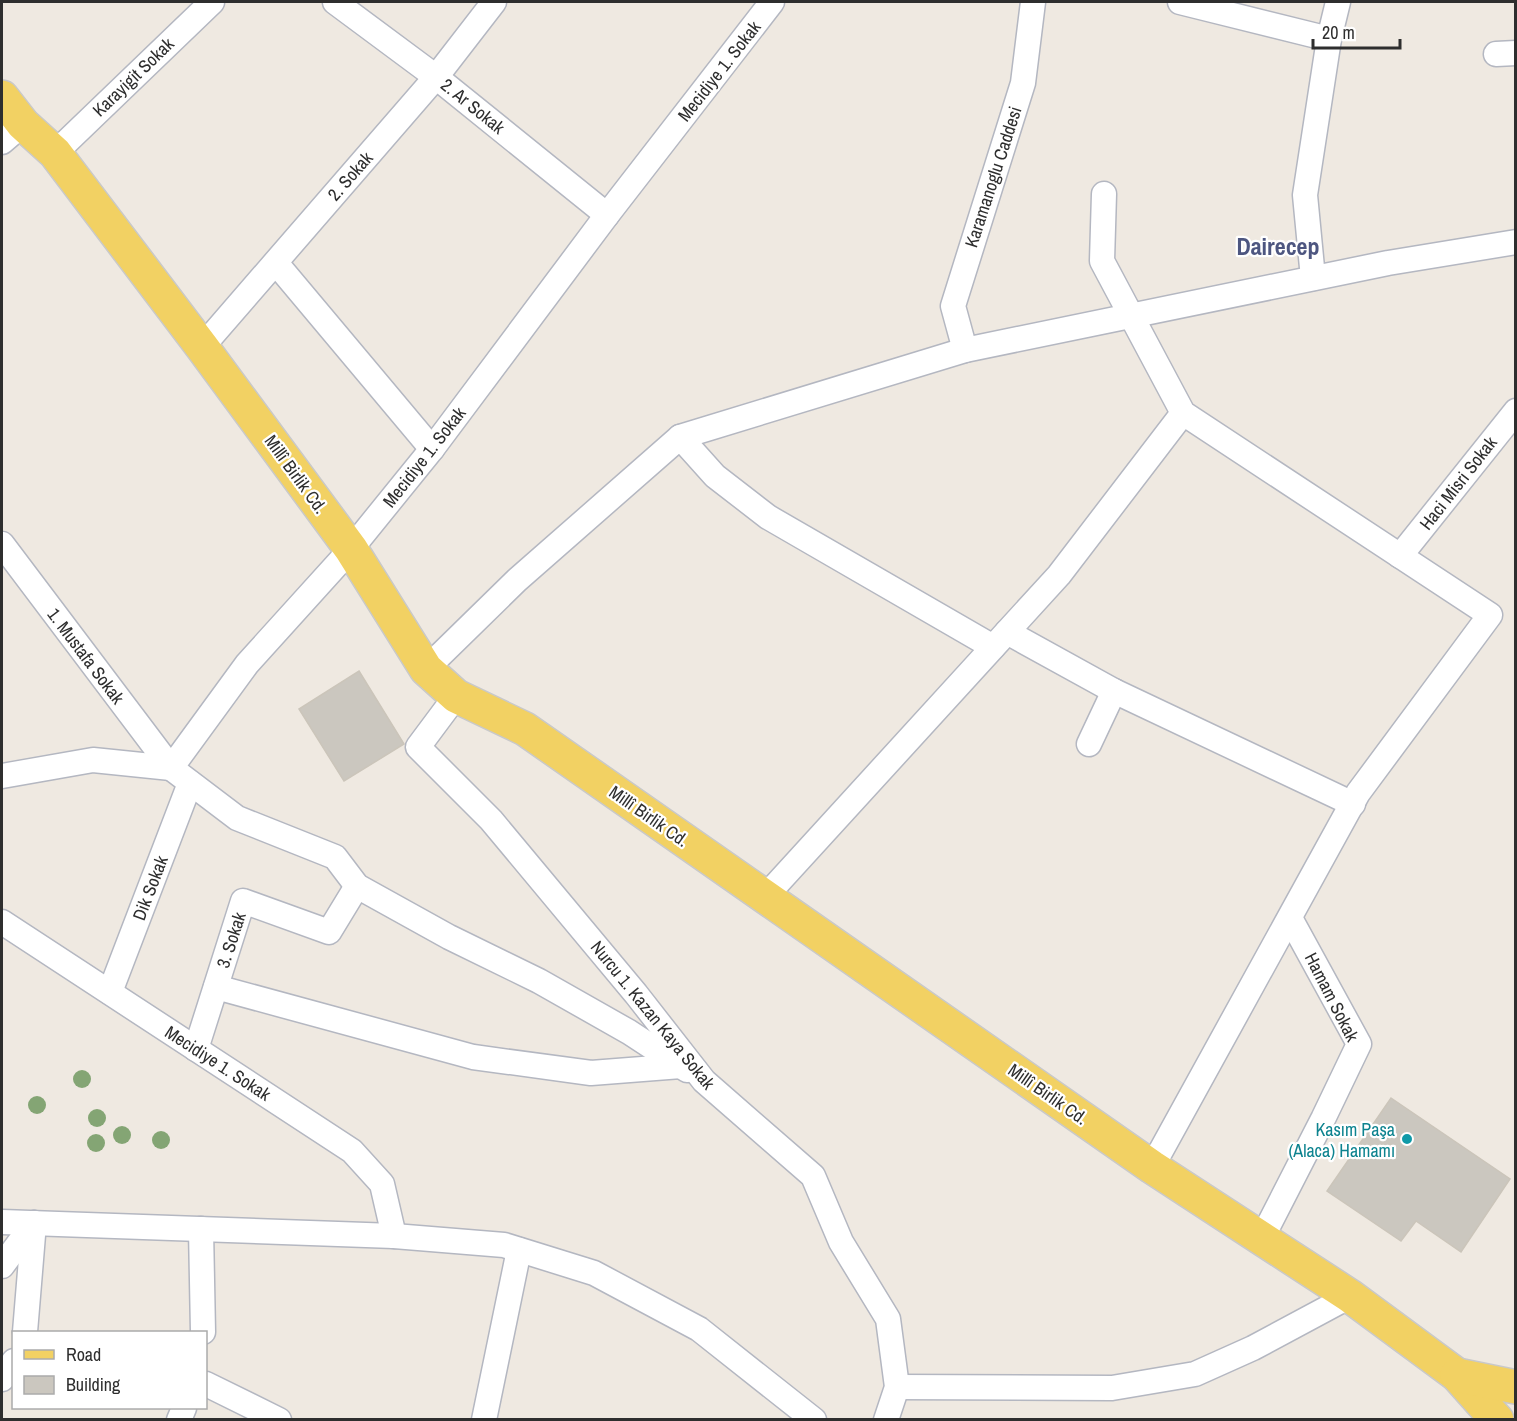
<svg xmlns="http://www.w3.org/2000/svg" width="1517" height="1421" font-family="'Archivo Narrow',sans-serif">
	<rect width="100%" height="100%" fill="#efe9e1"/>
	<g fill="#cbc7bf" stroke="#cbc5ba" stroke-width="1.5">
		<path d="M359,671L404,744L344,781L299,709Z"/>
		<path d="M1391,1098L1510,1179L1461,1252L1416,1221L1401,1241L1327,1191Z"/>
	</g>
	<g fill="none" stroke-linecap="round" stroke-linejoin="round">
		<defs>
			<g id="minor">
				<path d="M335,2L436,77L607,215"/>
				<path d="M1180,2L1329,39"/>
				<path d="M1496,54L1516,53"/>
				<path d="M2,142L23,124"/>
				<path d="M55,153L212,2"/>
				<path d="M1104,194L1102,261L1183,413L1490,615L1358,793L1152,1167"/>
				<path d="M276,263L432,449"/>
				<path d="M1313,278L1305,195L1329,39L1338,2"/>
				<path d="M202,347L436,77L494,2"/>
				<path d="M965,350L953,306L1023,83L1033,2"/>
				<path d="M680,437L715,476L768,517L993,647"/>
				<path d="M2,544L171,768L237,818L335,857L357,886L449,937L539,981L629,1032L687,1070"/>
				<path d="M1400,556L1516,411"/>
				<path d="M1007,632L1114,691L1353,804"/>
				<path d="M426,669L517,580L680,437L965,350L1388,263L1516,242"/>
				<path d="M456,696L418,747L491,820L636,994L704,1081L813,1176L841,1242L888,1319L897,1387L886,1420"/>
				<path d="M1089,744L1114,691"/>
				<path d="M2,776L93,760L171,768L247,664L351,549L432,449L607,215L772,2"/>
				<path d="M765,897L1059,575L1183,413"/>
				<path d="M2,922L352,1151L382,1184L394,1236"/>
				<path d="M216,987L473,1057L591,1073L681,1066"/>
				<path d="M110,992L190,783"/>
				<path d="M196,1049L243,901L329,932L357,886"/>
				<path d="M2,1222L394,1236L504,1245L594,1273L699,1329L814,1420"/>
				<path d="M201,1229L203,1332"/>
				<path d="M1262,1238L1323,1119L1359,1044L1290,918"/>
				<path d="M2,1266L34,1223"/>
				<path d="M25,1332L34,1223"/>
				<path d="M2,1379L14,1361"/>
				<path d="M206,1384L279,1420"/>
				<path d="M897,1387L1112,1388L1195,1374L1253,1348L1350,1296"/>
				<path d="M179,1420L184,1408"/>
				<path d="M484,1420L519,1250"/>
			</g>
			<g id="primary">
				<path d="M2,97L23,124L55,153L202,347L351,549L426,669L456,696L525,729L1152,1167L1350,1296L1457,1375L1497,1420"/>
				<path d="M1457,1375L1516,1387"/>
			</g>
		</defs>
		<use href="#minor" stroke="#b4b7c1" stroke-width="27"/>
		<use href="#primary" stroke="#c9c9c9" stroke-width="36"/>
		<use href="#minor" stroke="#fff" stroke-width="24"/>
		<use href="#primary" stroke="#f2d163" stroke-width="33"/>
	</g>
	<g fill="#84a574">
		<circle cx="82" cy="1079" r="9"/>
		<circle cx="37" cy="1105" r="9"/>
		<circle cx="97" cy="1118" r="9"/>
		<circle cx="122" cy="1135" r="9"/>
		<circle cx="161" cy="1140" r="9"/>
		<circle cx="96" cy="1143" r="9"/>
	</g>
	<circle fill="#0f9aa8" stroke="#fff" stroke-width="2" cx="1407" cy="1139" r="6"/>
	<g text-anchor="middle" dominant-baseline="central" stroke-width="4.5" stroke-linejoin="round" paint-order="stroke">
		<g font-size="18" fill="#2e2e2e" stroke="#fff">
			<text transform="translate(719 71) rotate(-52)">Mecidiye 1. Sokak</text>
			<text transform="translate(133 77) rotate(-44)">Karayigit Sokak</text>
			<text transform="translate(473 106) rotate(39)">2. Ar Sokak</text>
			<text transform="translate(350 176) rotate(-49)">2. Sokak</text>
			<text transform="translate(993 177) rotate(-72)">Karamanoglu Caddesi</text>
			<text transform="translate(424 457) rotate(-52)">Mecidiye 1. Sokak</text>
			<text transform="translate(296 474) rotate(54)">Millî Birlik Cd.</text>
			<text transform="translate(1458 483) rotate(-52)">Haci Misri Sokak</text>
			<text transform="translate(86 656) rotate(53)">1. Mustafa Sokak</text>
			<text transform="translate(649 816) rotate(35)">Millî Birlik Cd.</text>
			<text transform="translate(150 888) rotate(-69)">Dik Sokak</text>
			<text transform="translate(231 940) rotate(-72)">3. Sokak</text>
			<text transform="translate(1332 997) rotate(63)">Hamam Sokak</text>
			<text transform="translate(653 1015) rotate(51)">Nurcu 1. Kazan Kaya Sokak</text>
			<text transform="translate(218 1063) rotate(33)">Mecidiye 1. Sokak</text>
			<text transform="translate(1048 1094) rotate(35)">Millî Birlik Cd.</text>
		</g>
		<g font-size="18" fill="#0d838f" stroke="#fff" text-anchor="end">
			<text x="1395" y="1129">Kasım Paşa<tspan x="1395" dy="21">(Alaca) Hamamı</tspan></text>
		</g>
		<g font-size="24" font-weight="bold" fill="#4d5680" stroke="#fff">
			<text x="1278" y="246">Dairecep</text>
		</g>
	</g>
	<rect width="1517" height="1421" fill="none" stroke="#2e2e2e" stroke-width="6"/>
	<rect x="12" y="1331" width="195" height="78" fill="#ffffff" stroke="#ababab" stroke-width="1.5"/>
	<rect x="24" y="1350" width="30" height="9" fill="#f2d163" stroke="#ababab" stroke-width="1.5"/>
	<text x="66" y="1361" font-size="18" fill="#2e2e2e">Road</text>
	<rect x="24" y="1376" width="30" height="18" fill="#cbc7bf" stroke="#ababab" stroke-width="1.5"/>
	<text x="66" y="1391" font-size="18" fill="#2e2e2e">Building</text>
	<path d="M1313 39v9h87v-9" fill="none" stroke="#2e2e2e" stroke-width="3"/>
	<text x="1322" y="39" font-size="18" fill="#2e2e2e" stroke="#ffffff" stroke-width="4.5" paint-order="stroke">20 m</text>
</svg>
